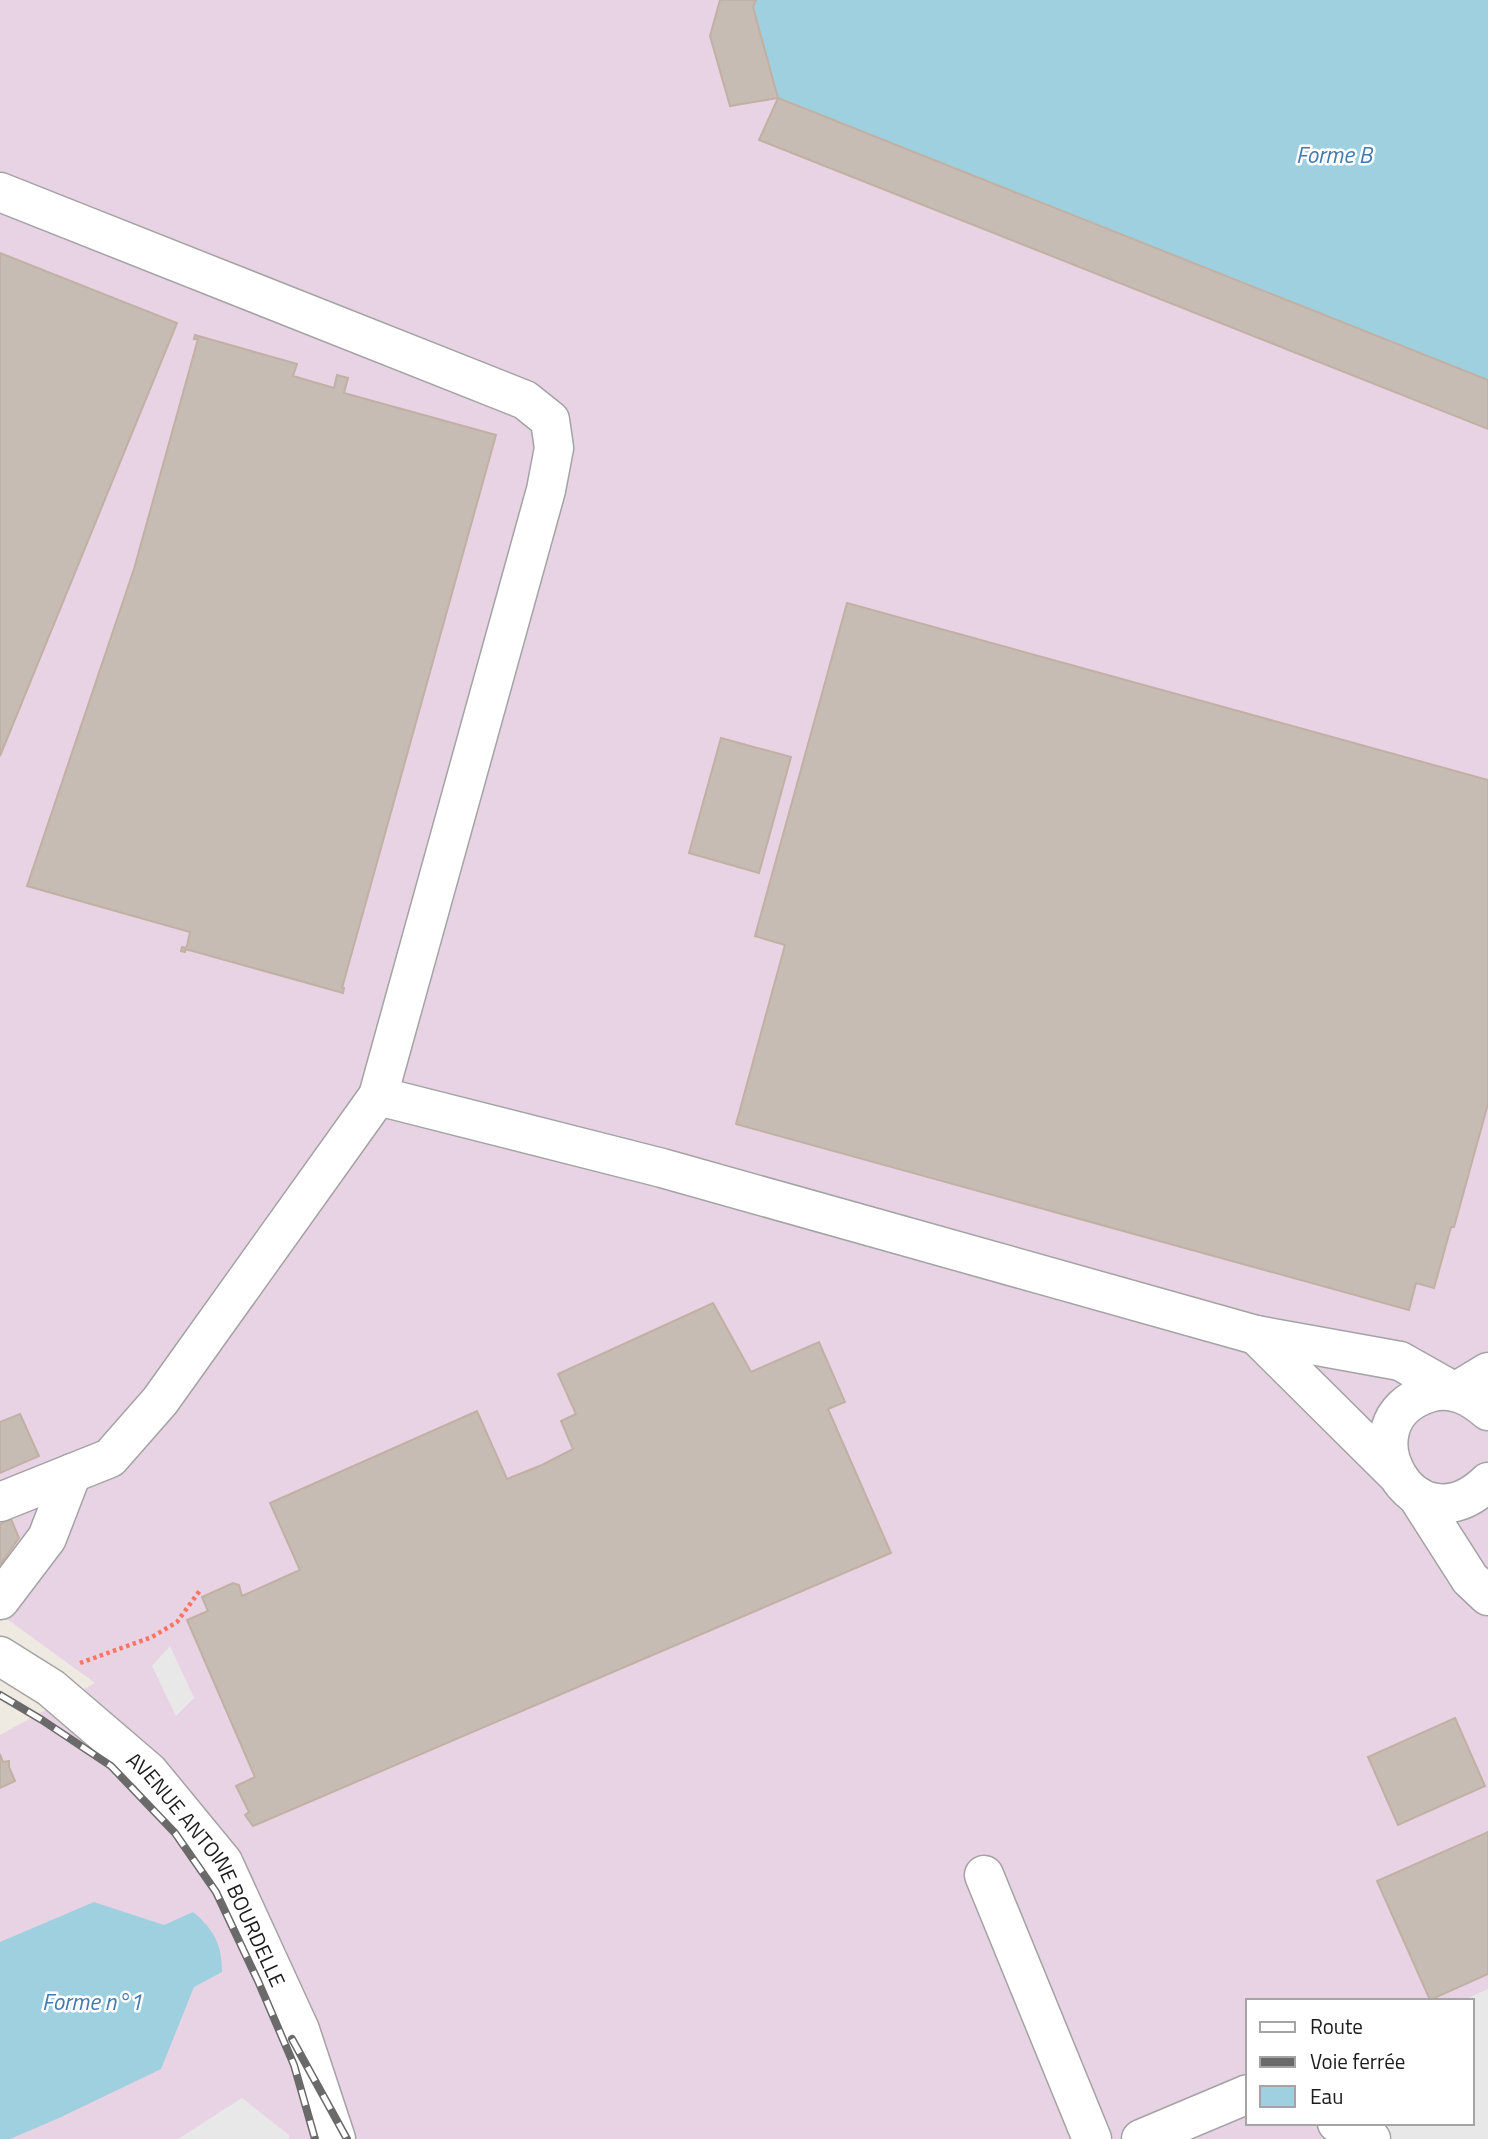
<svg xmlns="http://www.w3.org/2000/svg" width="1488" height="2139" font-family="'Titillium Web',sans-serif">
	<rect width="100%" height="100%" fill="#efeae1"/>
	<path fill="#e8d3e4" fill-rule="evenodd" d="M0,0H1488V2139H0V1735L95,1683L0,1614ZM1248,2001H1472V2123H1248Z"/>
	<g fill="#e8e8e8">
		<path d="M170,1646L194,1698L176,1716L152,1666Z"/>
		<path d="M1488,1989V2139H1341L1348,2123H1472V2001H1462Z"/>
		<path d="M242,2098L289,2135V2139H178Z"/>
	</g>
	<g fill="#9ed0df">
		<path d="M756,0H1488V380L778,98L753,7Z"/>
		<path d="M94,1902L164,1925L193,1912C214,1930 222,1944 222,1972L194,1987L161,2069L59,2118L10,2139H0V1942Z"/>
	</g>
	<g fill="#c6bcb4" stroke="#c1b0a3" stroke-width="2">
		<path d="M720,0H756L753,7L778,98L730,106L710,36Z"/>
		<path d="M778,98L1488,380V429L759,140Z"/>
		<path d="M0,253L177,323L0,756Z"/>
		<path d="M195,335L297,364L293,376L334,388L337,375L348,378L344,393L496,435L342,988H344L343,993L189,950H185V952L181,951L182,947L185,948L187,946L190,932L27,886L134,569L198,339H194Z"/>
		<path d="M847,603L1488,780V1104L1454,1227H1451L1434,1288L1416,1283L1409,1310L736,1124L785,945L755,936Z"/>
		<path d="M721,738L791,757L759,873L689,853Z"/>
		<path d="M713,1303L751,1372L819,1342L845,1402L828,1409L891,1553L253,1826L245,1815L249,1812L236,1786L255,1777L187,1620L208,1611L202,1597L233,1583L239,1585L242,1596L300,1570L270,1503L477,1411L507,1479L542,1465L573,1449L561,1421L576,1414L558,1374Z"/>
		<path d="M20,1414L39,1456L0,1473V1422Z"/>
		<path d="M11,1519L19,1538L0,1565V1524Z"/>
		<path d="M1455,1718L1485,1786L1398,1825L1368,1757Z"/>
		<path d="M0,1754L3,1762L9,1761V1767L15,1781L0,1788Z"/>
		<path d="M1488,1832V1974L1430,2000L1377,1881Z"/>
	</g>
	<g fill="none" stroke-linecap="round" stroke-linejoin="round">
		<defs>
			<g id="minor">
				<path d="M0,192L525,400L550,420L554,448L546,490L378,1096L160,1401L110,1458L0,1502"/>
				<path d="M378,1096L662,1168L1256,1335L1400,1361L1455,1392L1488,1372"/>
				<path d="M1256,1335L1395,1473"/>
				<path d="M1488,1411C1471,1396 1452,1386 1429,1393C1341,1420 1413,1555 1488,1482"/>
				<path d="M1417,1496L1470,1579L1488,1596"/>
				<path d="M0,1600L47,1538L72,1473"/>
				<path id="s1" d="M0,1656L51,1688L149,1772L223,1862L300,2030L336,2139"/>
				<path d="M984,1875L1092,2139"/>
				<path d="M1337,2123L1371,2139"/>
				<path d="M1141,2139L1248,2094"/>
			</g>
		</defs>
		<use href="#minor" stroke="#a3a3a3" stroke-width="41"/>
		<path stroke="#ff7462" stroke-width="4.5" stroke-dasharray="3.5 3.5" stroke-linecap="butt" d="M80,1663L152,1637L177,1622L201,1589"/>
		<use href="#minor" stroke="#fff" stroke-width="38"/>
		<defs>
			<g id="rail">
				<path d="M0,1695L42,1720L111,1766L175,1833L216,1892L258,1981L294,2065L315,2139"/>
				<path d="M292,2039L347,2139"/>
			</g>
		</defs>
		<use href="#rail" stroke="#6a6a6a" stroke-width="8"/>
		<use href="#rail" stroke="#fff" stroke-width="5" stroke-dasharray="16" stroke-linecap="butt"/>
	</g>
	<g text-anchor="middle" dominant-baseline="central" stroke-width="5" stroke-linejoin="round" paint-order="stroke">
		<g font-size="21" fill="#1c1c1c" stroke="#fff">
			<text stroke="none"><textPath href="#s1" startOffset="303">AVENUE ANTOINE BOURDELLE</textPath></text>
		</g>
		<g font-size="23" font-style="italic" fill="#4379b1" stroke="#fff">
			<text x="1334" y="154">Forme B</text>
			<text x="92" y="2001">Forme n°1</text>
		</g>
	</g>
	<rect x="1246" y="1999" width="228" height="126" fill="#ffffff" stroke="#a4a4a4" stroke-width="2"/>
	<rect x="1260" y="2022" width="35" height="10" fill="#ffffff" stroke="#a4a4a4" stroke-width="2"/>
	<text x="1310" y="2034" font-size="21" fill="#1c1c1c">Route</text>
	<rect x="1260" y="2057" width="35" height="10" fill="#6a6a6a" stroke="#a4a4a4" stroke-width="2"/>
	<text x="1310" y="2069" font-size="21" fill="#1c1c1c">Voie ferrée</text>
	<rect x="1260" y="2086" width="35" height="21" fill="#9ed0df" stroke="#a4a4a4" stroke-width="2"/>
	<text x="1310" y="2104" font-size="21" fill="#1c1c1c">Eau</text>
</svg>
